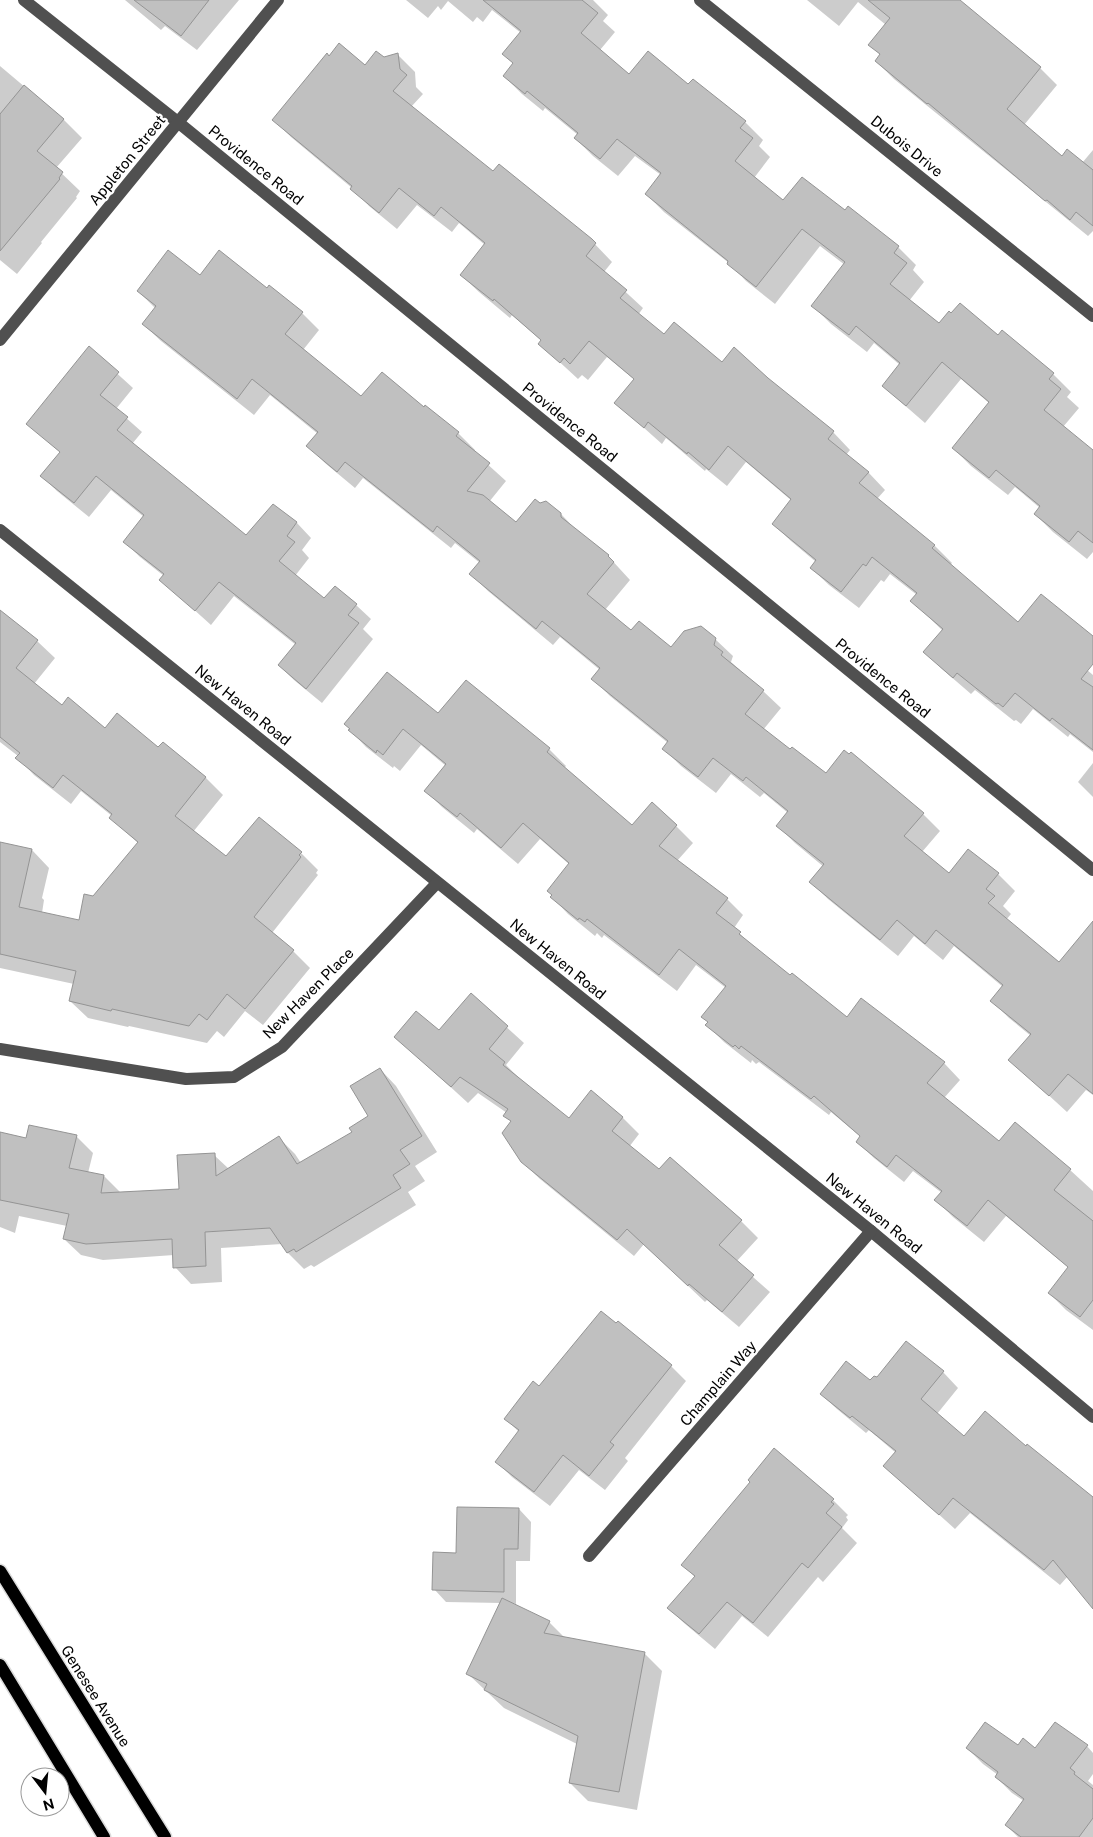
<svg xmlns="http://www.w3.org/2000/svg" width="1093" height="1837" font-family="'Public Sans',sans-serif">
	<rect width="100%" height="100%" fill="#fff"/>
	<g fill="#0003">
		<path d="M125,0H239L197,50L165,26L161,30Z"/>
		<path d="M406,0H593L608,15L603,21L615,32L600,50L630,76L688,86L745,122L763,140L759,146L770,157L754,178L783,202L845,212L848,207L898,247L916,265L913,270L924,282L909,301L940,325L999,337L1053,374L1071,392L1067,397L1079,408L1063,427L1093,452V552L1087,559L1053,532L1035,514L1040,508L1015,487L1008,495L971,466L953,448L989,403L961,379L925,423L902,403L884,386L900,365L874,343L867,352L831,324L813,306L845,265L820,246L775,304L746,281L729,263L664,212L646,194L661,175L635,156L618,176L593,156L575,138L578,135L545,108L543,111L522,94L504,76L514,64L504,54L521,33L492,10L483,22L477,17L473,22L448,1L441,10L438,6L428,18Z"/>
		<path d="M807,0H958L1040,68L1057,85L1024,125L1062,157L1082,163L1093,150V231L1088,236L894,79L876,61L881,56L870,44L886,25L858,2L839,26Z"/>
		<path d="M398,55L415,72L416,87L423,94L411,107L493,173L591,240L612,262L604,272L643,308L638,315L664,336L722,363L767,379L833,432L850,450L846,455L868,472L885,490L877,499L934,545L952,563L950,565L1018,624L1093,640V648L1080,664L1093,675V752L1070,734L1068,737L1033,709L1021,724L1016,720L1014,721L975,690L971,694L942,669L925,652L943,631L912,601L917,595L890,574L884,582L881,580L859,608L829,585L811,568L816,562L791,541L773,524L792,501L746,462L727,486L706,469L705,471L666,438L662,444L616,403L635,380L607,357L588,380L582,375L578,379L540,344L542,341L512,315L510,318L479,292L461,275L485,245L459,223L452,232L417,205L397,229L369,206L352,188L291,137L274,120L329,57L365,67Z"/>
		<path d="M0,66L64,120L82,138L56,168L80,191L76,197L77,198L41,242L42,243L17,274L0,260Z"/>
		<path d="M200,276L267,289L302,313L319,330L303,350L361,398L424,409L425,407L458,433L475,450L474,452L506,481L489,502L516,524L561,514L578,532L608,556L630,580L605,610L632,632L671,649L715,639L733,656L731,662L740,670L739,671L763,691L781,708L763,730L790,751L827,775L923,814L940,831L922,852L949,875L998,874L1015,891L1003,906L1011,914L1006,920L1060,963L1093,949V1095L1086,1090L1067,1112L1010,1060L1031,1036L1009,1018L992,1001L1003,987L954,946L943,960L914,936L898,956L828,899L811,882L824,867L795,843L778,826L788,813L764,793L760,797L731,774L716,793L681,766L664,749L668,743L610,696L593,679L600,670L560,637L553,645L488,591L471,574L480,563L455,543L451,548L363,478L355,488L325,463L308,445L318,434L270,395L254,415L161,341L143,324L156,309L138,291Z"/>
		<path d="M89,348L133,388L116,409L142,432L132,444L246,537L273,506L297,523L311,538L302,550L309,558L295,576L325,600L335,588L356,605L371,619L363,629L373,639L322,703L294,680L279,665L296,645L234,596L211,625L161,580L164,576L140,557L125,542L144,517L111,490L89,517L57,491L42,476L61,453L28,424Z"/>
		<path d="M7,617L37,641L55,658L34,684L62,707L105,730L159,748L163,743L206,778L223,795L193,832L227,858L301,853L318,870L316,873L318,875L272,933L293,951L310,968L263,1025L245,1011L224,1037L217,1031L207,1043L129,1026L128,1027L88,1018L70,1001L74,984L0,968V843L32,850L49,868L42,898L44,900L42,913L80,921L94,898L139,844L111,818L112,816L81,791L71,804L34,775L17,757L18,756L0,742V621Z"/>
		<path d="M466,682L549,749L566,766L564,768L632,827L652,804L676,826L693,843L677,861L727,899L743,915L734,928L756,950L847,1019L944,1063L960,1080L944,1098L999,1143L1015,1124L1070,1170L1093,1191V1330L1066,1310L1049,1293L1069,1268L1006,1216L984,1242L953,1217L936,1200L942,1193L913,1171L904,1182L874,1158L857,1142L861,1137L831,1112L829,1115L759,1062L756,1064L752,1060L751,1063L724,1042L707,1025L726,988L696,965L677,991L604,935L602,938L597,933L595,936L568,914L552,897L570,865L540,839L518,864L477,829L474,833L442,807L426,791L446,766L421,745L400,771L394,766L393,768L366,747L350,730L438,715Z"/>
		<path d="M1093,763V797L1078,782Z"/>
		<path d="M471,995L524,1043L506,1065L521,1080L569,1120L591,1092L623,1118L639,1134L629,1147L659,1171L741,1221L758,1238L736,1262L770,1292L739,1327L707,1300L705,1302L644,1244L634,1256L540,1179L522,1162L512,1122L505,1115L507,1113L478,1093L468,1103L396,1037L439,1032Z"/>
		<path d="M380,1069L396,1086L437,1152L415,1166L425,1181L408,1192L416,1205L314,1267L311,1265L304,1269L288,1253L282,1244L221,1248L222,1282L191,1284L175,1267L174,1255L103,1260L81,1255L64,1239L67,1226L19,1216L15,1233L0,1227V1133L27,1139L76,1136L93,1153L88,1173L104,1176L120,1192L180,1190L214,1155L229,1169L279,1138L295,1154L301,1163L353,1132L370,1116Z"/>
		<path d="M671,1366L686,1381L625,1458L628,1461L605,1490L579,1470L550,1506L512,1477L497,1462L519,1432L505,1418Z"/>
		<path d="M943,1372L958,1388L937,1414L964,1438L1026,1448L1093,1499V1607L1068,1576L1060,1585L970,1513L955,1529L885,1466L896,1453L869,1430L866,1433L837,1409L821,1394L870,1382Z"/>
		<path d="M833,1500L848,1515L846,1517L848,1520L842,1528L857,1543L823,1582L818,1577L768,1637L742,1616L715,1649L684,1623L669,1608L695,1577L683,1565Z"/>
		<path d="M519,1509L531,1522L530,1561H516V1604L511,1603L549,1622L565,1638L644,1653L662,1671L637,1810L588,1801L570,1783L577,1744L504,1708L467,1673L501,1603L446,1602L434,1589L457,1554Z"/>
		<path d="M1018,1746L1036,1750L1087,1746L1093,1753V1774L1088,1781L1093,1785V1837H1018L1006,1825L1024,1801L1012,1793L996,1777L998,1775L983,1764L967,1748Z"/>
	</g>
	<g fill="#c0c0c0" stroke="#949494">
		<path d="M134,0H209L181,36Z"/>
		<path d="M483,0H582L598,13L581,33L629,74L648,51L688,84L693,79L746,121L740,128L753,138L735,161L783,200L802,177L845,210L848,206L899,246L894,253L907,263L890,284L939,323L949,311L951,313L960,303L998,335L1002,330L1054,373L1049,379L1061,389L1044,410L1093,450V543L1078,531L1069,542L1034,514L1040,506L996,470L989,478L952,448L989,402L942,362L906,406L882,386L900,363L856,326L849,335L811,306L845,262L802,229L756,287L727,264L728,261L645,194L661,173L617,139L600,159L574,138L578,133L527,91L525,94L503,76L513,63L502,54L521,31Z"/>
		<path d="M868,0H960L1041,67L1007,109L1062,156L1067,149L1093,170V226L1076,212L1070,220L1047,200L1045,201L928,103L927,104L875,61L880,54L868,45L890,18Z"/>
		<path d="M339,43L365,65L376,51L384,57L398,53L400,69L407,75L393,91L493,171L499,164L592,239L596,243L586,256L627,290L620,298L664,334L674,322L722,362L734,347L768,378L834,431L828,439L869,472L859,483L935,545L932,548L1018,622L1041,594L1093,636V664L1081,679L1093,687V750L1052,718L1050,721L1015,693L1003,707L998,703L996,704L957,673L953,678L923,652L943,629L910,601L917,593L872,557L866,566L863,564L841,592L810,568L816,560L772,524L791,499L728,446L709,470L688,452L687,454L648,422L644,428L614,403L634,379L589,341L570,364L564,358L560,363L538,344L541,340L494,299L493,301L460,275L485,243L441,207L434,216L399,188L379,213L350,189L352,186L272,120L327,53L329,56Z"/>
		<path d="M24,85L64,119L37,151L63,172L59,178L60,179L0,251V114Z"/>
		<path d="M168,250L200,275L219,250L267,288L269,285L303,312L285,334L361,396L382,372L424,407L425,405L459,432L456,436L490,463L467,491L483,495L516,522L535,499L540,503L546,501L561,513V517L609,555L608,556L614,562L587,594L631,630L639,621L671,647L684,631L701,626L716,638L714,645L723,652L721,655L764,690L745,714L790,749L792,747L826,773L844,750L849,754L851,752L924,813L904,836L949,873L968,849L999,873L986,889L995,896L988,903L1059,962L1093,921V1094L1068,1074L1049,1096L1008,1060L1031,1034L990,1001L1003,985L936,930L925,944L897,920L880,940L809,882L824,864L776,826L788,811L746,777L743,781L713,758L698,777L662,749L668,741L591,679L600,668L542,621L536,629L469,574L480,561L437,526L433,532L345,462L337,472L306,446L318,432L252,379L237,399L142,324L156,306L137,291Z"/>
		<path d="M89,346L119,372L100,395L128,417L117,430L246,535L273,504L297,522L287,536L295,542L279,561L324,598L335,586L357,604L348,615L359,623L306,689L278,665L296,643L219,582L195,611L159,580L164,574L123,542L144,515L96,476L74,503L40,476L60,452L26,424Z"/>
		<path d="M0,610L38,640L16,668L62,705L68,697L105,728L117,713L158,747L163,742L206,777L175,816L226,856L259,817L302,852L299,855L301,857L254,917L294,950L245,1009L227,994L207,1020L199,1014L189,1026L112,1009L111,1011L69,1001L76,971L0,954V842L32,849L19,907L79,920L84,894L93,896L138,842L109,818L112,814L63,775L53,788L15,758L20,753L0,737Z"/>
		<path d="M387,672L438,713L466,680L550,748L547,752L632,825L652,802L677,825L659,846L728,898L716,913L741,932L739,934L790,975L792,973L847,1017L861,998L945,1062L927,1083L999,1141L1015,1122L1071,1169L1054,1190L1093,1221V1300L1080,1317L1048,1293L1068,1267L988,1200L967,1226L934,1200L942,1191L896,1155L887,1167L856,1142L860,1136L814,1096L811,1099L741,1046L739,1049L735,1045L733,1047L705,1025L708,1022L701,1017L726,986L679,949L659,975L587,919L585,922L579,918L578,920L550,897L552,895L547,891L569,863L523,823L501,848L460,813L457,817L424,791L446,764L403,729L383,755L377,750L376,753L348,730L350,729L344,724Z"/>
		<path d="M471,993L508,1026L489,1049L505,1062L503,1065L569,1118L591,1090L623,1117L612,1131L659,1169L670,1157L742,1220L719,1245L754,1275L722,1312L689,1284L688,1286L627,1229L617,1240L521,1162L502,1133L511,1121L503,1116L508,1109L460,1077L451,1087L394,1037L416,1011L439,1030Z"/>
		<path d="M380,1068L422,1136L400,1150L410,1164L393,1175L401,1188L296,1252L294,1249L287,1253L270,1228L205,1232L206,1266L173,1268L172,1239L86,1244L63,1239L69,1214L0,1200V1132L26,1138L29,1125L77,1135L69,1168L104,1175L101,1193L179,1189L177,1155L215,1153L216,1176L279,1136L297,1164L352,1132L349,1128L368,1116L350,1086Z"/>
		<path d="M601,1311L616,1323L618,1321L672,1365L610,1442L614,1445L589,1476L563,1455L534,1492L495,1462L519,1430L504,1419L533,1381L539,1386Z"/>
		<path d="M906,1341L944,1371L921,1399L964,1436L985,1411L1026,1446L1027,1444L1093,1497V1609L1053,1560L1044,1570L953,1498L939,1515L883,1466L896,1451L852,1416L850,1418L820,1394L846,1361L870,1380L874,1376L877,1377Z"/>
		<path d="M774,1448L834,1499L831,1502L834,1504L826,1513L842,1527L808,1568L802,1563L753,1623L727,1602L699,1634L667,1608L695,1576L681,1565L750,1482L748,1480Z"/>
		<path d="M457,1507L519,1508L518,1549H504V1592L432,1590L433,1552L456,1553Z"/>
		<path d="M502,1598L550,1621L544,1633L645,1652L619,1792L569,1783L578,1736L484,1690L487,1684L466,1674Z"/>
		<path d="M985,1722L1018,1745L1023,1738L1035,1748L1055,1722L1088,1745L1070,1768L1075,1772L1074,1774L1093,1789V1818L1079,1837H1021L1005,1825L1024,1799L995,1777L998,1772L966,1748Z"/>
	</g>
	<g fill="none" stroke-linecap="round" stroke-linejoin="round">
		<defs>
			<g id="major">
				<path d="M0,1571L165,1837"/>
				<path d="M0,1665L104,1837"/>
			</g>
		</defs>
		<use href="#major" stroke="#dbdbdb" stroke-width="15"/>
		<g stroke="#505050" stroke-width="12">
			<path d="M24,0L179,123L1093,870"/>
			<path d="M700,0L1093,316"/>
			<path d="M0,340L278,0"/>
			<path d="M0,530L871,1231L1093,1417"/>
			<path d="M0,1049L186,1079L234,1077L282,1047L437,883"/>
			<path d="M589,1556L871,1231"/>
		</g>
		<use href="#major" stroke="#000" stroke-width="12"/>
	</g>
	<g text-anchor="middle" dominant-baseline="central" stroke-width="4.5" stroke-linejoin="round" paint-order="stroke">
		<g font-size="15" fill="#000" stroke="#fff">
			<text transform="translate(907 146) rotate(39)">Dubois Drive</text>
			<text transform="translate(127 160) rotate(-51)">Appleton Street</text>
			<text transform="translate(256 165) rotate(39)">Providence Road</text>
			<text transform="translate(570 422) rotate(39)">Providence Road</text>
			<text transform="translate(883 678) rotate(39)">Providence Road</text>
			<text transform="translate(243 705) rotate(39)">New Haven Road</text>
			<text transform="translate(558 959) rotate(39)">New Haven Road</text>
			<text transform="translate(308 993) rotate(-45)">New Haven Place</text>
			<text transform="translate(874 1213) rotate(39)">New Haven Road</text>
			<text transform="translate(718 1383) rotate(-49)">Champlain Way</text>
			<text transform="translate(96 1696) rotate(58)">Genesee Avenue</text>
		</g>
	</g>
	<g transform="translate(45 1792) rotate(164)"><circle r="24" fill="#ffffff" stroke="#999999"/>
	<path d="M0-4L9 19L0 12L-9 19Z" fill="#000000"/>
	<text y="-8" font-size="14" font-weight="bold" text-anchor="middle" fill="#000000">N</text>
	</g>
</svg>
